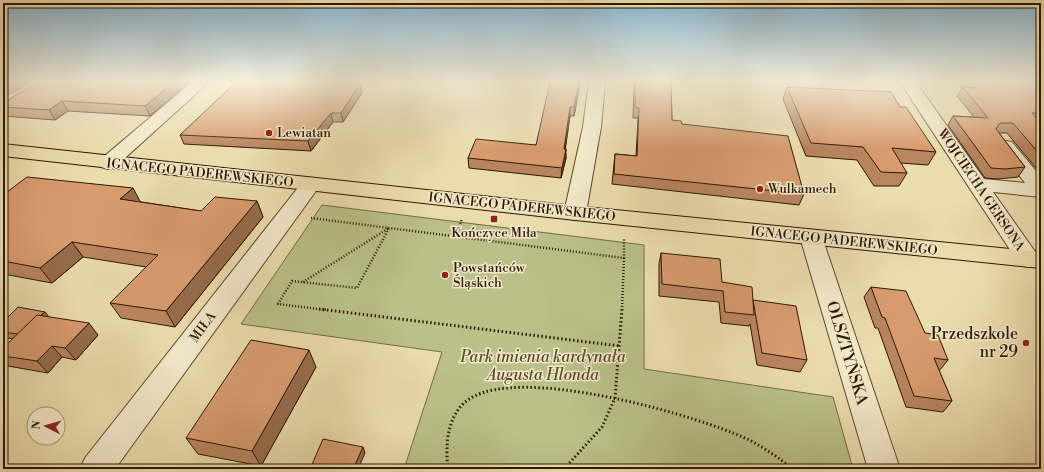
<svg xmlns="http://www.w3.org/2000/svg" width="1044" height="472" font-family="'Libre Bodoni',serif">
	<rect width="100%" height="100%" fill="#ebdcad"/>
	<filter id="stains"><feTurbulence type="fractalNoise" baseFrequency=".005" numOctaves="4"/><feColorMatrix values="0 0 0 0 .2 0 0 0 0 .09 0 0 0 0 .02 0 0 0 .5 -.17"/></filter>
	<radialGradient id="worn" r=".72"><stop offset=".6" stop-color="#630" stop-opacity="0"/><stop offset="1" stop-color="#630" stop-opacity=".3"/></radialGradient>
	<path fill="#bac088" stroke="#746c44" d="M322,205L644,245V369L833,397L853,469H404L442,352L241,324Z"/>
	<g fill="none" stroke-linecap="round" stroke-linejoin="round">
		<defs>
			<g id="minor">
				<path d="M192,82H209L115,167L108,169L101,167L99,163L101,159Z"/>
				<path d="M589,82H605L601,127L586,213L582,218L575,220L568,218L564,213L583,127Z"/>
				<path d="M900,82H916L984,179L1025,183L997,146L1000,142L1006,141L1012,142L1041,177V197L993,192L1036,253L1039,259L1036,265L1028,267L1020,265Z"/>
				<path d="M311,178L318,180L321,184L115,469H80L85,458L304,180Z"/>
				<path d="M811,230L819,232L822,237L900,469H868L800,237L803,232Z"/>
			</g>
			<path id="major" d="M3,144L575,206L1041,252V268L575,220L3,156Z"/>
		</defs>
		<use href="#minor" stroke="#5c492b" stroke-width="2"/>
		<use href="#major" stroke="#2d1800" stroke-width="2"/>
		<g stroke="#2d1800" stroke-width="2.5" stroke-dasharray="1 2" stroke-linecap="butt">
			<path d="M311,218L624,258V238"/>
			<path d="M455,238L462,219"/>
			<path d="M303,282L389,228L357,288L292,281L278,304L327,310"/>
			<path d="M622,310L624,258"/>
		</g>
		<g stroke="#2d1800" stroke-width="3" stroke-dasharray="1.5 2.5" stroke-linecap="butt">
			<path d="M319,309L620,346"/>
			<path d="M448,469C445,445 447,412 471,398C522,367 679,411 733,433C755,441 775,455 793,469"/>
			<path d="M564,469L602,427L615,398L622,309"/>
		</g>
		<use href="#minor" fill="#f2e8ca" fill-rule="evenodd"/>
		<use href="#major" fill="#ebdcad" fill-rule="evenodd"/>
	</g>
	<g fill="#b9855f" stroke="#2d1800">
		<path d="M38,82H189L150,116L68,111L55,120L3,116V103Z"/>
		<path d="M579,82V90L574,116H570L565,149L566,158L561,178L469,168L468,158L536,145Z"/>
		<path d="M634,82H671L672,120L682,124L804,194L799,205L612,184L615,154L636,156L638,118H633Z"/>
		<path d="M958,82H1041V174L1007,133H999L1025,167L1018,177L998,179L985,178L948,125L953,116L974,117L957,96L962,88Z"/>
		<path d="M787,87L900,107L936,152L928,165L900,163L907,173L899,186H874L857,160L806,156L783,99Z"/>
		<path d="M362,93L343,122H333L311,151L184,144L180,135Z"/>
		<path d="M3,195L141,202L201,211L257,201L263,217L175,327L121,318L110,303L146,267L83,257L52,283L3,274Z"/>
		<path d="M661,253L722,282L753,301L807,360L800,372L757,365L750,324L749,326L721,323L719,302L659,296V264Z"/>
		<path d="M871,287L925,333L948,360L939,371L952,401L943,412L906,407L878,328H875L864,297Z"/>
		<path d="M49,317L98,335L76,360L62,357L48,373L8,366L3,361V348L13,339L3,337V322Z"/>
		<path d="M316,367L261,466L198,454L186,438Z"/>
	</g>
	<g fill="#966c4d" stroke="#2d1800">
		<path d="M9,82H32L3,98V85Z"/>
		<path d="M174,82H189L150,116L145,106Z"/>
		<path d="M579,82V90L574,116V107Z"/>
		<path d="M360,84L362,93L343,122L341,113Z"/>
		<path d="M62,101L68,111L55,120L49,110Z"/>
		<path d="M570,107V116L564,158V149Z"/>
		<path d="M331,113L333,122L311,151L308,141Z"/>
		<path d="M566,149V158L561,178L562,168Z"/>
		<path d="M133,188L141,203L120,199Z"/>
		<path d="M257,201L263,217L175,327L166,311Z"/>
		<path d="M72,242L83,257L52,283L40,268Z"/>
		<path d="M45,312L50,318L21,335Z"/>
		<path d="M89,323L98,335L76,360L65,348Z"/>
		<path d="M52,346L62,357L48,373L37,361Z"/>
		<path d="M309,350L316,367L261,466L252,451Z"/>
		<path d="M363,447L365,453L358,469H353Z"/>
	</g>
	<g fill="#d79b6e" stroke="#2d1800">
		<path d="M3,82H9L3,85Z"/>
		<path d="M38,82H174L145,106L62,101L49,110L3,107V103Z"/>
		<path d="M236,82H308L360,84L341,113H331L308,141L180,135Z"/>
		<path d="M550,82H579L574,107H570L564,149H566L562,168L468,158L476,139L536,145Z"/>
		<path d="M635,82H671L672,120L681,121L682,124L788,136L804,194L614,174L615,154L637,156L639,108H635Z"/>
		<path d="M970,82H1041V113H1032L1041,123V156L1013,123H1000L996,129L1025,167L1005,169L991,168L953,116L988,118L963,87L976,88Z"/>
		<path d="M787,87L891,92L900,107H906L936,152L892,148L907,173L881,172L863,147L811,143Z"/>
		<path d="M27,177L133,188L120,199L201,211L215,197L257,201L166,311L110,303L158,255L72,242L40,268L3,261V195Z"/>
		<path d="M661,253L720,259L722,282L752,287L754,315L725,312L723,291L662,284Z"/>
		<path d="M871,287L906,291L925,333L938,335L948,360L934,358L952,401L914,396L885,318L882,317Z"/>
		<path d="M753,300L796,306L807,360L762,353Z"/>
		<path d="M18,307L45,312L40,316L37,315L18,334L3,332V322Z"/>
		<path d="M37,315L89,323L65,348L52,346L37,361L3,356V348Z"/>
		<path d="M251,340L309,350L252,451L186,438Z"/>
		<path d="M323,439L363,447L353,469H310Z"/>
	</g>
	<linearGradient id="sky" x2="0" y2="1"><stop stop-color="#88b6d1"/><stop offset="0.55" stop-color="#f6efda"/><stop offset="1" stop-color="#f6efda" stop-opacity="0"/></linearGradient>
	<rect width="1044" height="148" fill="url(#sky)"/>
	<g fill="#8f2418" stroke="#f2e8ca" stroke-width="1.5">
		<circle cx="269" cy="133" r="4"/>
		<circle cx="760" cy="189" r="4"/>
		<rect x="490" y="215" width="8" height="8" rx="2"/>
		<circle cx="445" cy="275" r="4"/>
		<circle cx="1026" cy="343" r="4"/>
	</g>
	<g text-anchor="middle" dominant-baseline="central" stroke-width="3" stroke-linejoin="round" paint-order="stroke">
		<g font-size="13" fill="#2d1800" stroke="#f2e8ca" text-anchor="start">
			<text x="277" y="133">Lewiatan</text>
			<text x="768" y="189">Wulkamech</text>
			<text x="494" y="233" text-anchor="middle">Kończyce Miła</text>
			<text x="453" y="268">Powstańców<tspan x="453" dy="15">Śląskich</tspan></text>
		</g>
		<g font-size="13" fill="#2d1800" stroke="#f2e8ca">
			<text transform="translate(200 173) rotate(6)">IGNACEGO PADEREWSKIEGO</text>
			<text transform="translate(981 190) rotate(56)">WOJCIECHA GERSONA</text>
			<text transform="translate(522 207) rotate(6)">IGNACEGO PADEREWSKIEGO</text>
			<text transform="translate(844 241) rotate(6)">IGNACEGO PADEREWSKIEGO</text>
			<text transform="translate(203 327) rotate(-53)">MIŁA</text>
		</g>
		<g font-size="16" fill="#2d1800" stroke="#f2e8ca" text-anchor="end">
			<text x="1018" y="334">Przedszkole<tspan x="1018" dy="18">nr 29</tspan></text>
		</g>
		<g font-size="16" fill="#2d1800" stroke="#f2e8ca">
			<text transform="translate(847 353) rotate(73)">OLSZTYŃSKA</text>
		</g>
		<g font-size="16" font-style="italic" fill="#574a29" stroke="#f2e8ca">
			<text x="543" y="357">Park imienia kardynała<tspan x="543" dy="18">Augusta Hlonda</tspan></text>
		</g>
	</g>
	<rect width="1044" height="472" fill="none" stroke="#ebdcad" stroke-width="16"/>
	<rect x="4" y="4" width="1036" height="464" fill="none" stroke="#2d1800" stroke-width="2"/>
	<rect x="8" y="8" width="1028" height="456" fill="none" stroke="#2d1800"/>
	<g transform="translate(46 426) rotate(276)"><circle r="19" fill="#f2e8ca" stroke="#a39579"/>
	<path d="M0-3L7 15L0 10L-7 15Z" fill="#8f2418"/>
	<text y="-6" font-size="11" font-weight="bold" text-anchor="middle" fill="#2d1800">N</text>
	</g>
	<rect width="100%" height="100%" filter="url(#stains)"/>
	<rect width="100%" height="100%" fill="url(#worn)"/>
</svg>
